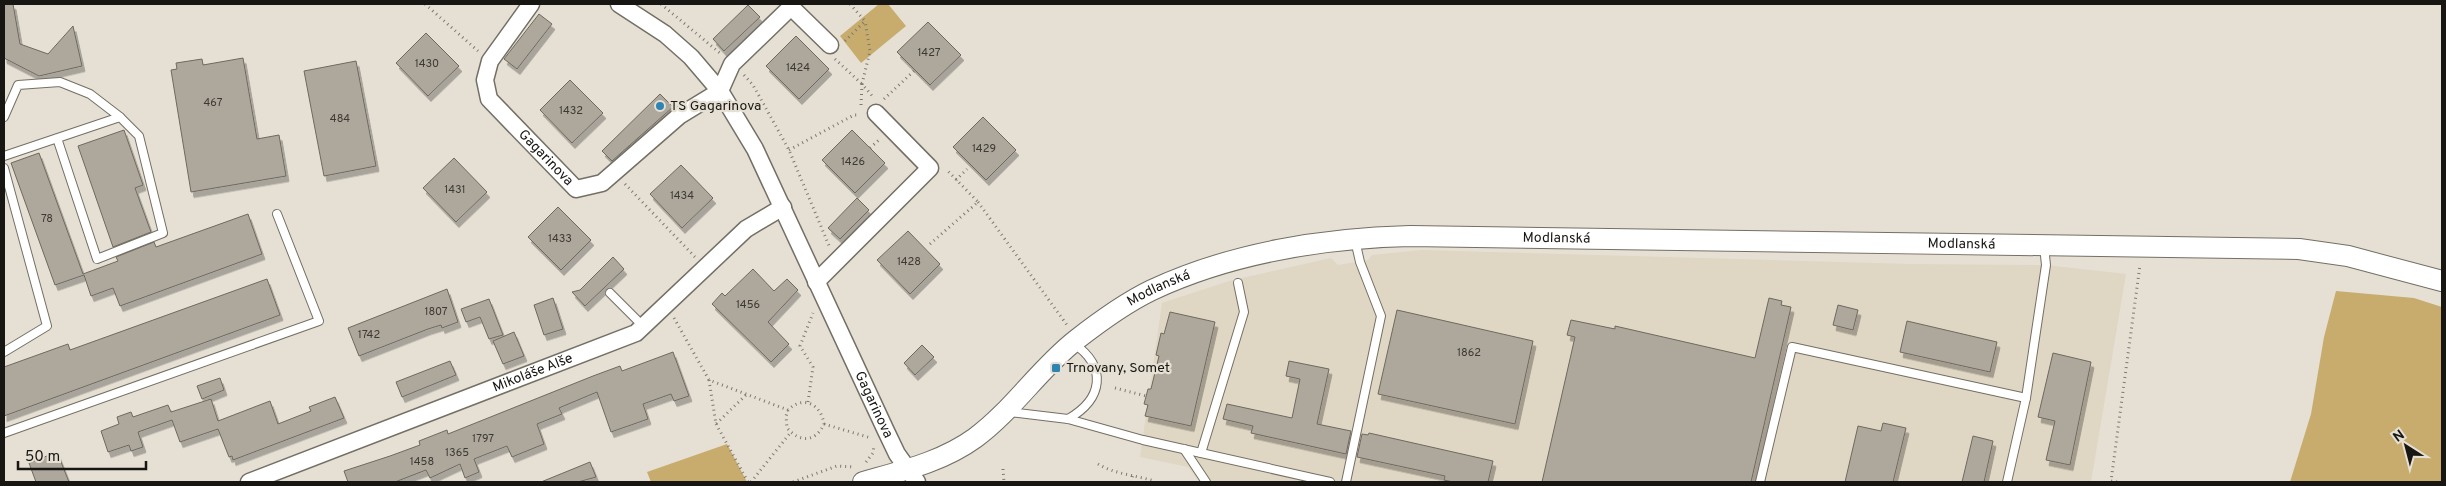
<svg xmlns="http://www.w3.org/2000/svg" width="2446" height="486" font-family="Overpass,sans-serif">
	<defs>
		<filter id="shadow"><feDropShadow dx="3" dy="5.5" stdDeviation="0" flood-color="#0004"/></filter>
	</defs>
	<rect width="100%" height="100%" fill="#e6e0d4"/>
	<path fill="#dfd6c3" d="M1422,250L1912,264L2046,265L2126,274L2091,482H1199L1188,467L1140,457L1162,303L1229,281L1331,258L1338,265L1368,260L1372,255Z"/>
	<g fill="#c7ac6d">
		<path d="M879,4H888L906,26L861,63L840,36Z"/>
		<path d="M2336,291L2414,298L2442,307V482H2290L2311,414L2324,337Z"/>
		<path d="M727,444L747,482H651L647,472Z"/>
	</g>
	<g fill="#ada79c" stroke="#6e695f" filter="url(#shadow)">
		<path d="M4,4H13L20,44L48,54L73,26L82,66L39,76L4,58Z"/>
		<path d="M748,5L760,17L724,51L713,39Z"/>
		<path d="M539,14L552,24L517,69L504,59Z"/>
		<path d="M928,22L961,55L930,85L897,52Z"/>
		<path d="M426,33L459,66L428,96L396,63Z"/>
		<path d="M796,36L829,69L799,99L766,66Z"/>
		<path d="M243,58L257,139L279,135L286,176L191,192L171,70L177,69L176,63L202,59L203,65Z"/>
		<path d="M356,61L376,166L324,176L304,71Z"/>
		<path d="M570,80L603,113L572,143L540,110Z"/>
		<path d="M660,94L673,107L612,161L602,151Z"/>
		<path d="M983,117L1016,150L986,180L953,147Z"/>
		<path d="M124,130L143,185L135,188L151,232L113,247L78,146Z"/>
		<path d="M852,130L885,163L855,193L822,160Z"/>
		<path d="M39,153L83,274L118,261L116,257L154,242L156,247L248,214L262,254L120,306L113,288L91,296L84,275L55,285L11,163Z"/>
		<path d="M454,158L487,192L456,222L423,188Z"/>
		<path d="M681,165L713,198L682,228L650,194Z"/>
		<path d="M857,198L869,210L840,239L828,228Z"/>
		<path d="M558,207L591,240L561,270L528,237Z"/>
		<path d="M908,231L940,264L910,294L877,260Z"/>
		<path d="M613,257L624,269L585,306L572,292L580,290Z"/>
		<path d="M753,269L774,291L787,279L798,290L768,322L789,344L771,362L712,304L722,293L725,296Z"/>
		<path d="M267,279L280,315L4,416V367L68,344L70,350Z"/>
		<path d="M447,289L458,322L442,328L441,325L428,329L359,356L348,328Z"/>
		<path d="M553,298L563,329L544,335L534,305Z"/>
		<path d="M1769,298L1782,301L1781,305L1791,307L1751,482H1542L1575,337L1567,335L1571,320L1615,329V326L1755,358Z"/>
		<path d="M489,299L503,335L489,339L480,317L466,322L461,309Z"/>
		<path d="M1838,305L1858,310L1853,330L1833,325Z"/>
		<path d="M1397,310L1533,341L1515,424L1378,394Z"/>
		<path d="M1170,312L1215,322L1191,426L1145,416L1148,405L1144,404L1148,389H1151L1159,356L1156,355L1161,333L1164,334Z"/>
		<path d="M1907,321L1997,342L1990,372L1900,352Z"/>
		<path d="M514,332L524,356L503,364L493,341Z"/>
		<path d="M922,345L934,357L915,375L904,363Z"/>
		<path d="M673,352L689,396L674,401L671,394L643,404L648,419L611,432L597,392L559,408L562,414L537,424L544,444L512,457L507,446L474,459L479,472L465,478L460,464L430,478L426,470L395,482H348L344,471L390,456L420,445L419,441L447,430L448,434L593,376L620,366L622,371Z"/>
		<path d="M2053,353L2091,362L2070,465L2046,460L2055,421L2038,417Z"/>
		<path d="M450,361L456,375L402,397L396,382Z"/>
		<path d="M1289,361L1329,369L1317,424L1351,431L1346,454L1251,433L1253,426L1223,419L1227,404L1292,418L1300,379L1286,376Z"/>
		<path d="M220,378L224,390L202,399L197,386Z"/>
		<path d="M335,397L344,418L233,460L232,456L229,457L218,429L180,442L172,420L138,432L143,447L131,451L129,445L108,452L101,431L119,424L117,417L131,412L133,417L168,405L171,412L211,399L218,421L270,401L278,424L311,411L309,407Z"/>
		<path d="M1883,423L1906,428L1893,482H1845L1858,426L1881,431Z"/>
		<path d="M1369,433L1493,461L1488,482H1453L1444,480L1445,476L1357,457L1362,434L1368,435Z"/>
		<path d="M1973,436L1993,441L1984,482H1962Z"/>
		<path d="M57,452L69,482H36L29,463Z"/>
		<path d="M590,462L596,477L578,482H541Z"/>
	</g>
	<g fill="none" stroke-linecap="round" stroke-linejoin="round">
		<defs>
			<g id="service">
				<path d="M4,117L18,85L60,82L90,94L120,117"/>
				<path d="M4,156L120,117L139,136L163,233L97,259L57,138"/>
				<path d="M4,168L47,326L4,352"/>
				<path d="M610,293L643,326"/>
				<path d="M2026,398L2046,265L2044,246"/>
				<path d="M1009,412L1068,419L1143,440L1330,482"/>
				<path d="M1068,419C1103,399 1108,367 1073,343"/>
				<path d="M4,433L319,321L277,214"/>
				<path d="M1184,449L1206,482"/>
				<path d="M1201,453L1244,312L1238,283"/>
				<path d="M1346,482L1381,316L1360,262L1355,240"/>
				<path d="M1760,482L1792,347L2026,398L2007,482"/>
			</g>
			<g id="minor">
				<path id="s1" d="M531,4L490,61L485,80L489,99L576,189L602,183L679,116L720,91L732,64L791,7L830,45"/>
				<path id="s2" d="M619,4L665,34L691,57L720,91L755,149L886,431L897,454L917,482"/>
				<path d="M816,282L930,168L876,113"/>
				<path id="s3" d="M249,482L636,333L746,229L783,207"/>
			</g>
			<g id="tertiary">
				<path id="s4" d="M863,482C902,471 942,462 975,438C1013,410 1039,369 1076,340C1099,322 1125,303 1152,290C1231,253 1324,238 1410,236L2299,249L2348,256L2442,281"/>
			</g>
		</defs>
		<use href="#service" stroke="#746f64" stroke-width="10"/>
		<use href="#minor" stroke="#746f64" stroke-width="19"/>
		<use href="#tertiary" stroke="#746f64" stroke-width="22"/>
		<g stroke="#7c7971" stroke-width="3" stroke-dasharray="1 4" stroke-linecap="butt">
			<path d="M425,4L478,51"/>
			<path d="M661,4L721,54"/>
			<path d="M845,41L865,21L850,4"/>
			<path d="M835,59L862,84"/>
			<path d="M744,75L753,85L789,150L830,248"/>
			<path d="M862,84L870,51L865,21"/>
			<path d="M884,99L915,70"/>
			<path d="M861,105L862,84L874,98"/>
			<path d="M870,148L880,139"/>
			<path d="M789,150L854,115H860"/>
			<path d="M956,180L967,169"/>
			<path d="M625,184L695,257"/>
			<path d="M978,202L1067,325"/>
			<path d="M930,244L978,202L946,169"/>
			<path d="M674,318L709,380L788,410C803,395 821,404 824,424C816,442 800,443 787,428L786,416L788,410"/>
			<path d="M709,380L716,424L748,393"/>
			<path d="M1115,388L1146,396"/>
			<path d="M808,402L813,367L800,346L813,313"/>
			<path d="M716,424L748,482"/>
			<path d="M824,424L871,438"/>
			<path d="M866,462L873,453L874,445"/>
			<path d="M1098,464C1114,474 1135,475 1154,481"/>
			<path d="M1003,469L1004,482"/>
			<path d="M751,482L791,432"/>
			<path d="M793,482L837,466L855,467"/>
			<path d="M1131,482L1133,474"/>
			<path d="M2117,482L2111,481L2140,265"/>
		</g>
		<use href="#service" stroke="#fff" stroke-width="8"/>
		<use href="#minor" stroke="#fff" stroke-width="16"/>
		<use href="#tertiary" stroke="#fff" stroke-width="20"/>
	</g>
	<g fill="#2e84b3" stroke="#e6e0d4" stroke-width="2">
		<circle cx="660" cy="106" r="5"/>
		<rect x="1051" y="363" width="10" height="10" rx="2.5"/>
	</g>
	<g text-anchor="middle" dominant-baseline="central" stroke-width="4.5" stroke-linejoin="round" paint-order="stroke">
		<g font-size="11" fill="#3d3a34">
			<text x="929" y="53">1427</text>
			<text x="427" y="64">1430</text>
			<text x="798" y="68">1424</text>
			<text x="213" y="103">467</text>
			<text x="571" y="111">1432</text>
			<text x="340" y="119">484</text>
			<text x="984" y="149">1429</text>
			<text x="853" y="162">1426</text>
			<text x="455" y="190">1431</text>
			<text x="682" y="196">1434</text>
			<text x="47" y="219">78</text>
			<text x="560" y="239">1433</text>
			<text x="909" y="262">1428</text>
			<text x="748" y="305">1456</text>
			<text x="436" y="312">1807</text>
			<text x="369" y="335">1742</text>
			<text x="1469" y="353">1862</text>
			<text x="483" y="439">1797</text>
			<text x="457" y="453">1365</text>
			<text x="422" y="462">1458</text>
		</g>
		<g font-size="14" fill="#181612" stroke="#e6e0d4" text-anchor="start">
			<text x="670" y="106">TS Gagarinova</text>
			<text x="1066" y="368">Trnovany, Somet</text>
		</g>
		<g font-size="14" fill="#181612" stroke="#e6e0d4">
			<text stroke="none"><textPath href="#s1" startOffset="191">Gagarinova</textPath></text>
			<text stroke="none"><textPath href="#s4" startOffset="765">Modlanská</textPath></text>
			<text stroke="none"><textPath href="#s4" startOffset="1170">Modlanská</textPath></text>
			<text stroke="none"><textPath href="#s4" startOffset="360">Modlanská</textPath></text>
			<text stroke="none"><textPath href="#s3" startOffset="304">Mikoláše Alše</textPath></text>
			<text stroke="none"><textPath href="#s2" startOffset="484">Gagarinova</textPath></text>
		</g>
	</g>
	<rect width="2446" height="486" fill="none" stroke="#181612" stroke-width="10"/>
	<g transform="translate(2406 446) rotate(324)" stroke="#e6e0d4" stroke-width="4" paint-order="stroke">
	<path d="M0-4L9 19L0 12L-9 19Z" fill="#181612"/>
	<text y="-8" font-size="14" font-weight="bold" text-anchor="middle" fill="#181612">N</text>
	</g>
	<path d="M18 461v8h128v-8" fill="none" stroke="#181612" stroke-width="2.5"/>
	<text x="25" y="461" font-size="15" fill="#181612" stroke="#e6e0d4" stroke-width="4" paint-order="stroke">50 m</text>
</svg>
